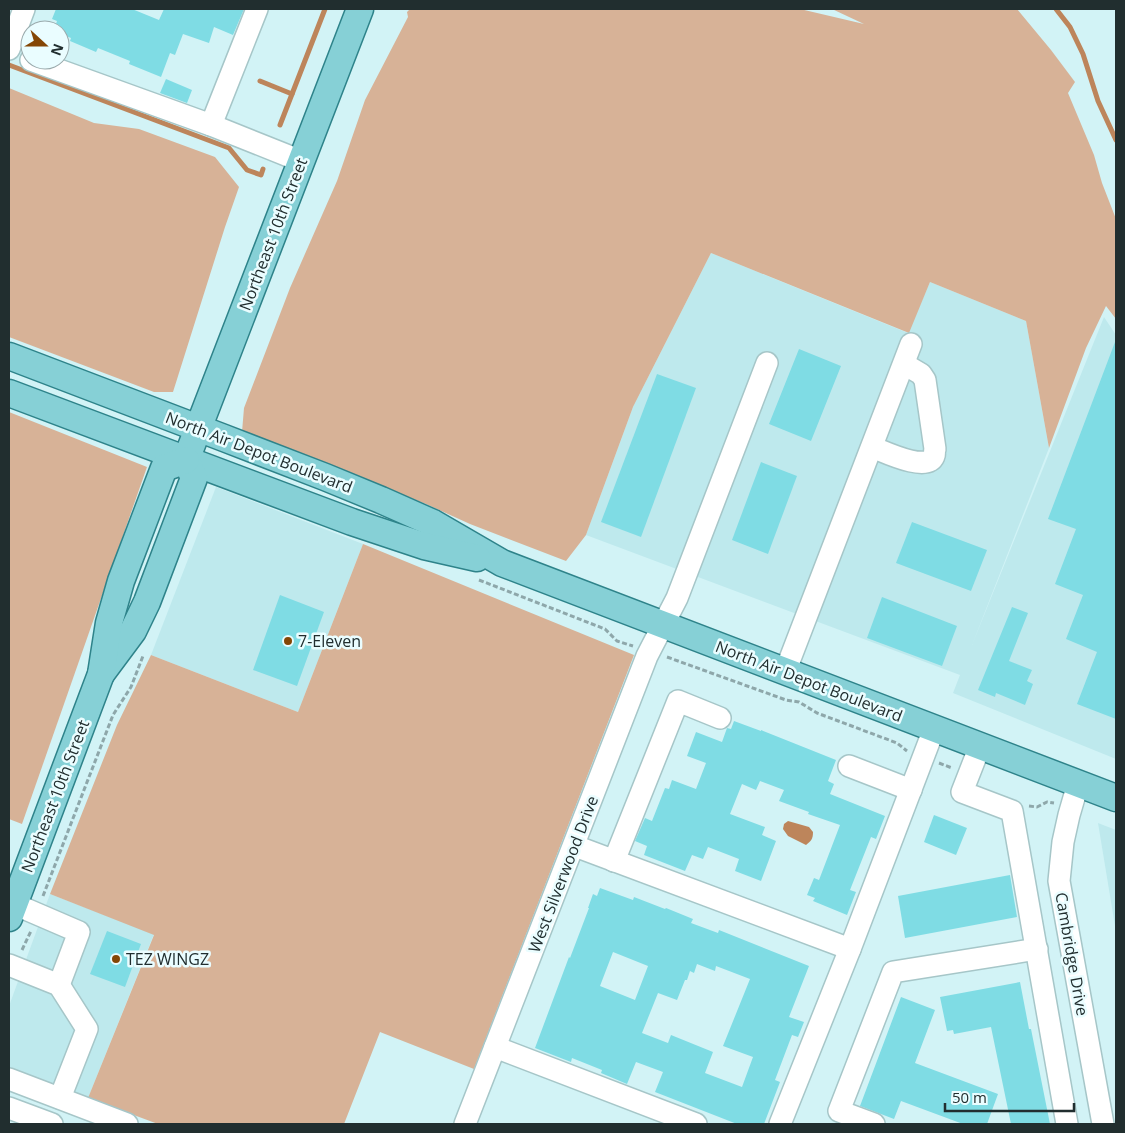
<svg xmlns="http://www.w3.org/2000/svg" width="1125" height="1133" font-family="'Open Sans',sans-serif">
	<rect width="100%" height="100%" fill="#d2f3f6"/>
	<g fill="#bee9ed">
		<path d="M711,253L908,333L930,282L1026,321L1049,448L972,645L1104,317L1116,335V759L953,693L960,675L586,535L633,407Z"/>
		<path d="M216,487L363,544L298,712L151,655Z"/>
		<path d="M1098,823L1116,830V932Z"/>
		<path d="M50,894L154,934L88,1098L9,1068V1006Z"/>
	</g>
	<g fill="#d7b297">
		<path d="M410,9H800L864,24L832,9H1017L1051,50L1075,82L1068,93L1094,155L1102,183L1116,219V319L1106,306L1086,348L1049,448L1026,321L930,282L909,333L711,253L633,407L586,535L566,561L470,524L426,504L242,432L244,408L290,288L337,181L365,100L408,17L407,12Z"/>
		<path d="M9,88L94,123L139,129L215,157L239,187L225,227L173,392H154L9,337Z"/>
		<path d="M9,412L147,467L22,824L9,819Z"/>
		<path d="M363,544L634,655L474,1069L380,1032L344,1124H158L88,1098L154,935L50,894L117,725L151,655L298,712Z"/>
	</g>
	<path fill="#bd855b" d="M788,821L809,827L813,832C813,839 811,841 806,845L788,836L783,829L784,824Z"/>
	<g fill="none" stroke-linecap="round" stroke-linejoin="round">
		<g stroke="#bd855b" stroke-width="5">
			<path d="M1056,9L1070,27L1083,54L1098,101L1116,140"/>
			<path d="M9,65L229,148L247,170L261,175L263,169"/>
			<path d="M260,81L292,94"/>
			<path d="M280,125L325,9"/>
		</g>
	</g>
	<g fill="#7fdce4" fill-rule="evenodd">
		<path d="M56,9H132L159,20L164,9H244L233,35L214,27L209,43L183,34L175,55L170,53L161,77L129,64L130,61L98,48L96,52L70,41L71,38L61,34L62,30L55,27L57,21L52,19Z"/>
		<path d="M166,79L192,90L187,103L160,93Z"/>
		<path d="M1115,342H1116V719L1077,704L1097,652L1066,639L1083,595L1055,584L1076,529L1048,519Z"/>
		<path d="M799,349L841,366L811,441L769,424Z"/>
		<path d="M657,374L696,388L641,537L601,522Z"/>
		<path d="M761,462L797,476L768,554L732,540Z"/>
		<path d="M912,522L987,550L971,591L896,563Z"/>
		<path d="M280,595L324,612L297,686L253,670Z"/>
		<path d="M882,597L957,626L942,666L867,638Z"/>
		<path d="M1012,607L1028,613L1009,661L1032,670L1027,681L1033,684L1025,705L996,693L995,697L978,690Z"/>
		<path d="M734,721L761,731V730L836,760L828,781L834,784L830,794L885,816L876,839L871,837L850,890L856,892L847,915L813,901L815,898L807,895L814,878L819,880L840,825L808,814L809,812L779,801L784,790L760,781L756,790L742,784L730,814L765,827L762,835L776,841L761,881L735,871L739,859L708,847L703,859L692,855L685,871L644,855L647,846L635,841L645,818L652,821L665,788L669,789L672,780L696,789L706,763L687,756L696,732L722,742L727,728L731,729Z"/>
		<path d="M934,815L967,828L956,855L924,842Z"/>
		<path d="M1010,875L1017,917L905,938L898,896Z"/>
		<path d="M600,888L633,900L634,897L665,909L666,908L693,919L691,923L718,933L719,930L809,966L789,1017L804,1022L798,1037L792,1035L775,1080L780,1082L764,1124H737L655,1092L663,1072L636,1062L627,1084L601,1073L602,1070L572,1058L571,1062L535,1048L569,957L570,958L589,908H588L593,894L597,896ZM613,952L648,966L635,1000L600,986ZM697,964L715,971L716,966L750,979L723,1046L753,1057L742,1087L705,1073L713,1052L671,1035L668,1043L642,1033L658,993L677,1000L685,980H687L690,971L694,973Z"/>
		<path d="M107,931L141,944L125,987L90,974Z"/>
		<path d="M1020,982L1029,1029H1031L1050,1124H1011L991,1027L954,1034L953,1030L947,1031L940,997Z"/>
		<path d="M901,997L935,1010L915,1063L998,1094L987,1124H963L901,1101L894,1119L860,1106Z"/>
	</g>
	<g fill="none" stroke-linecap="round" stroke-linejoin="round">
		<defs>
			<g id="minor">
				<path d="M9,49L24,9"/>
				<path d="M31,60L211,125L301,161"/>
				<path d="M211,125L257,9"/>
				<path d="M872,447C883,451 927,473 934,456C935,454 934,451 935,449L925,380L921,374L904,364"/>
				<path d="M785,672L911,344"/>
				<path d="M980,746L962,792L1012,811L1067,1124"/>
				<path d="M849,766L911,790"/>
				<path d="M1078,784L1069,815L1063,842L1059,881L1103,1124"/>
				<path d="M575,846L850,949"/>
				<path d="M614,861L678,701L720,718"/>
				<path d="M14,904L79,932L59,985"/>
				<path d="M9,965L59,985L87,1029L60,1098"/>
				<path d="M495,1047L696,1124"/>
				<path d="M9,1079L127,1124"/>
				<path d="M9,1108L52,1124"/>
				<path d="M465,1124L647,656L677,598L767,363"/>
				<path d="M780,1124L850,949L934,729"/>
				<path d="M874,1124L839,1111L893,972L1037,949"/>
			</g>
			<g id="major">
				<path d="M9,356L224,438L325,477L381,500L433,523L502,563L1116,798"/>
				<path d="M9,393L352,522L424,546L477,558"/>
				<path d="M101,674L133,631L147,602L194,478L186,460L360,9"/>
				<path d="M9,918L101,674L109,623L121,581L164,468L186,460"/>
			</g>
		</defs>
		<use href="#minor" stroke="#a6c6c8" stroke-width="24"/>
		<use href="#major" stroke="#2e838a" stroke-width="29"/>
		<g stroke="#8ea7aa" stroke-width="3" stroke-dasharray="5 2.5" stroke-linecap="butt">
			<path d="M479,580L605,629L617,641L633,646"/>
			<path d="M667,657L786,700L799,702L817,713L897,743L907,751"/>
			<path d="M939,763L952,768"/>
			<path d="M1029,806L1037,807L1047,802L1054,803"/>
			<path d="M43,896L113,715L131,687L143,656"/>
			<path d="M22,950L31,931"/>
		</g>
		<use href="#minor" stroke="#fff" stroke-width="21"/>
		<use href="#major" stroke="#86d0d6" stroke-width="26"/>
	</g>
	<g fill="#844605" stroke="#eafdff" stroke-width="2">
		<circle cx="288" cy="641" r="5"/>
		<circle cx="116" cy="959" r="5"/>
	</g>
	<g text-anchor="middle" dominant-baseline="central" stroke-width="5" stroke-linejoin="round" paint-order="stroke">
		<g font-size="16" fill="#212e2f" stroke="#eafdff">
			<text transform="translate(273 234) rotate(-69)">Northeast 10th Street</text>
			<text transform="translate(259 452) rotate(21)">North Air Depot Boulevard</text>
			<text transform="translate(809 681) rotate(21)">North Air Depot Boulevard</text>
			<text transform="translate(55 796) rotate(-69)">Northeast 10th Street</text>
			<text transform="translate(563 874) rotate(-69)">West Silverwood Drive</text>
			<text transform="translate(1072 954) rotate(80)">Cambridge Drive</text>
		</g>
		<g font-size="16" fill="#212e2f" stroke="#eafdff" text-anchor="start">
			<text x="298" y="641">7-Eleven</text>
			<text x="126" y="959">TEZ WINGZ</text>
		</g>
	</g>
	<rect width="1125" height="1133" fill="none" stroke="#212e2f" stroke-width="20"/>
	<g transform="translate(45 45) rotate(111)"><circle r="24" fill="#eafdff" stroke="#9aaaac"/>
	<path d="M0-4L9 19L0 12L-9 19Z" fill="#844605"/>
	<text y="-8" font-size="14" font-weight="bold" text-anchor="middle" fill="#212e2f">N</text>
	</g>
	<path d="M945 1103v8h129v-8" fill="none" stroke="#212e2f" stroke-width="2.5"/>
	<text x="952" y="1103" font-size="15" fill="#212e2f" stroke="#eafdff" stroke-width="4" paint-order="stroke">50 m</text>
</svg>
